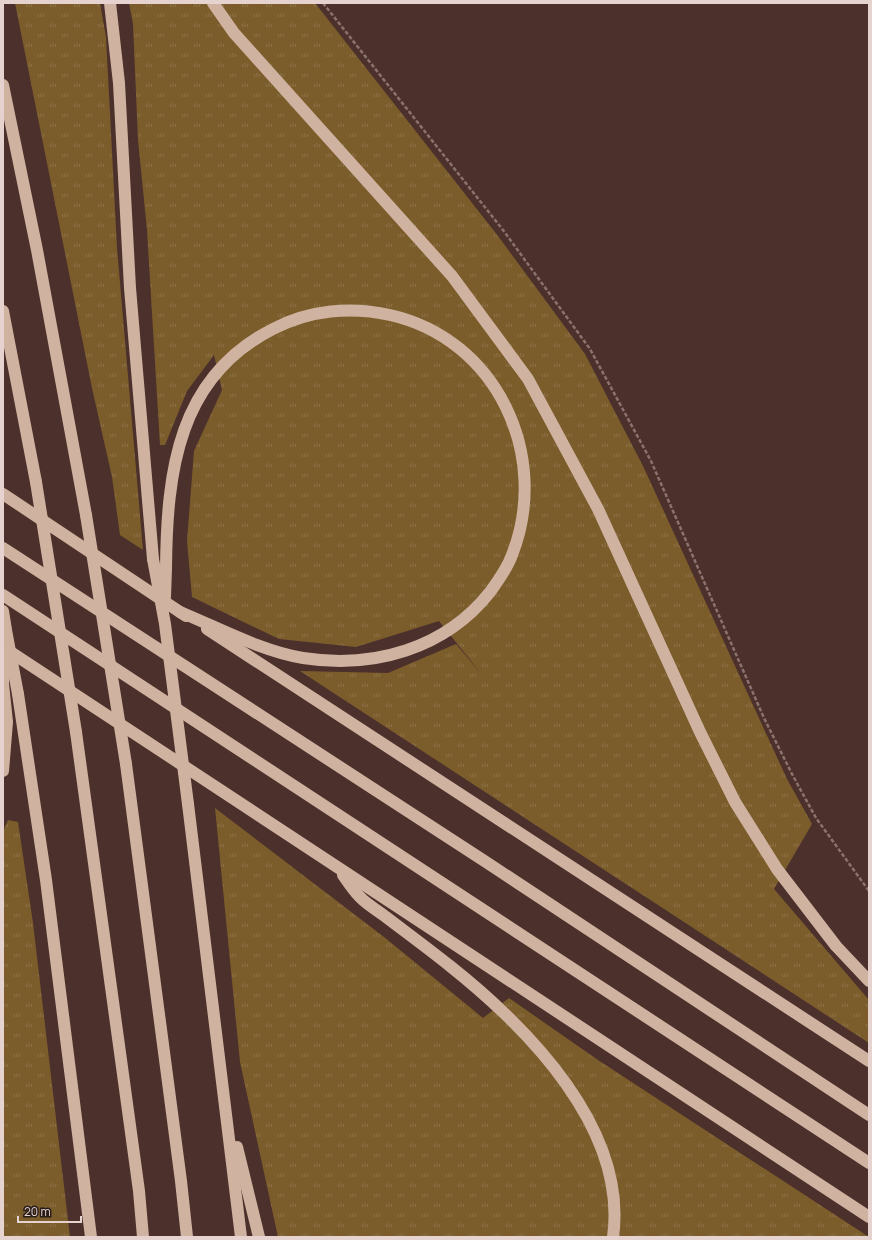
<svg xmlns="http://www.w3.org/2000/svg" width="872" height="1240" font-family="Manrope,sans-serif">
	<defs>
		<pattern id="grass-tufts" width="24" height="20" patternUnits="userSpaceOnUse"><rect width="24" height="20" fill="#7b5c2b"/><path d="M3 7l-1-3M5 7V3M7 7l1-3M15 17l-1-3M17 17v-4M19 17l1-3" fill="none" stroke="#8e7249"/></pattern>
	</defs>
	<rect width="100%" height="100%" fill="#4c302b"/>
	<g fill="url(#grass-tufts)">
		<path d="M15,3H100L106,37L117,248L143,550L120,535L112,477L92,388Z"/>
		<path d="M129,3H191L193,5V3H315L498,236L585,354L643,466L787,779L812,824L774,889L869,1000V1043L300,671L388,673L456,644L483,676L439,621L356,647L279,639L192,597L187,541L194,451L222,390L214,355L187,391L165,445H160L147,230L138,140L133,24Z"/>
		<path d="M215,808L384,937L483,1018L509,998L598,1060L869,1237H278L240,1062Z"/>
		<path d="M8,820L18,822L33,923L70,1237H3V831Z"/>
	</g>
	<g fill="none" stroke-linecap="round" stroke-linejoin="round">
		<path stroke="#8b726e" stroke-width="2.5" stroke-dasharray="4 2" stroke-linecap="butt" d="M323,3L503,230L590,349L651,461L764,718L792,774L816,818L869,891"/>
		<g stroke="#d0b2a0" stroke-width="12">
			<path d="M110,3L119,83L130,288L153,559"/>
			<path d="M213,3L234,33L452,276L528,379L598,509L700,732L735,802L777,869L836,946L869,981"/>
			<path d="M3,85L37,250L86,515"/>
			<path d="M3,311L36,482"/>
			<path d="M3,494L186,616"/>
			<path d="M3,548L486,862L869,1115"/>
			<path d="M166,568C167,471 178,377 273,329C309,310 351,306 390,315C497,339 551,456 512,555C507,569 498,581 490,592C445,649 373,669 303,658C261,651 219,628 180,612"/>
			<path d="M3,595L869,1163"/>
			<path d="M3,611L6,630"/>
			<path d="M207,629L869,1061"/>
			<path d="M3,647L869,1217"/>
			<path d="M18,694L46,880L91,1237"/>
			<path d="M76,732L139,1191L143,1237"/>
			<path d="M126,764L181,1181L187,1237"/>
			<path d="M3,771L7,722L3,684"/>
			<path d="M188,804L241,1237"/>
			<path d="M343,875C348,882 353,890 359,896C366,904 377,910 386,917C407,933 429,949 450,966C528,1028 628,1129 613,1237"/>
			<path d="M237,1147L259,1237"/>
		</g>
		<g stroke="#d0b2a0" stroke-width="12">
			<path d="M36,482L76,732"/>
			<path d="M86,515L126,764"/>
			<path d="M153,559L165,624L188,804"/>
			<path d="M165,597L166,568"/>
			<path d="M6,630L18,694"/>
			<path d="M3,684L5,649"/>
		</g>
	</g>
	<rect width="872" height="1240" fill="none" stroke="#e6d3d0" stroke-width="8"/>
	<path d="M18 1216v6h63v-6" fill="none" stroke="#e6d3d0" stroke-width="2"/>
	<text x="24" y="1216" font-size="12" fill="#e6d3d0" stroke="#281c19" stroke-width="3" paint-order="stroke">20 m</text>
</svg>
